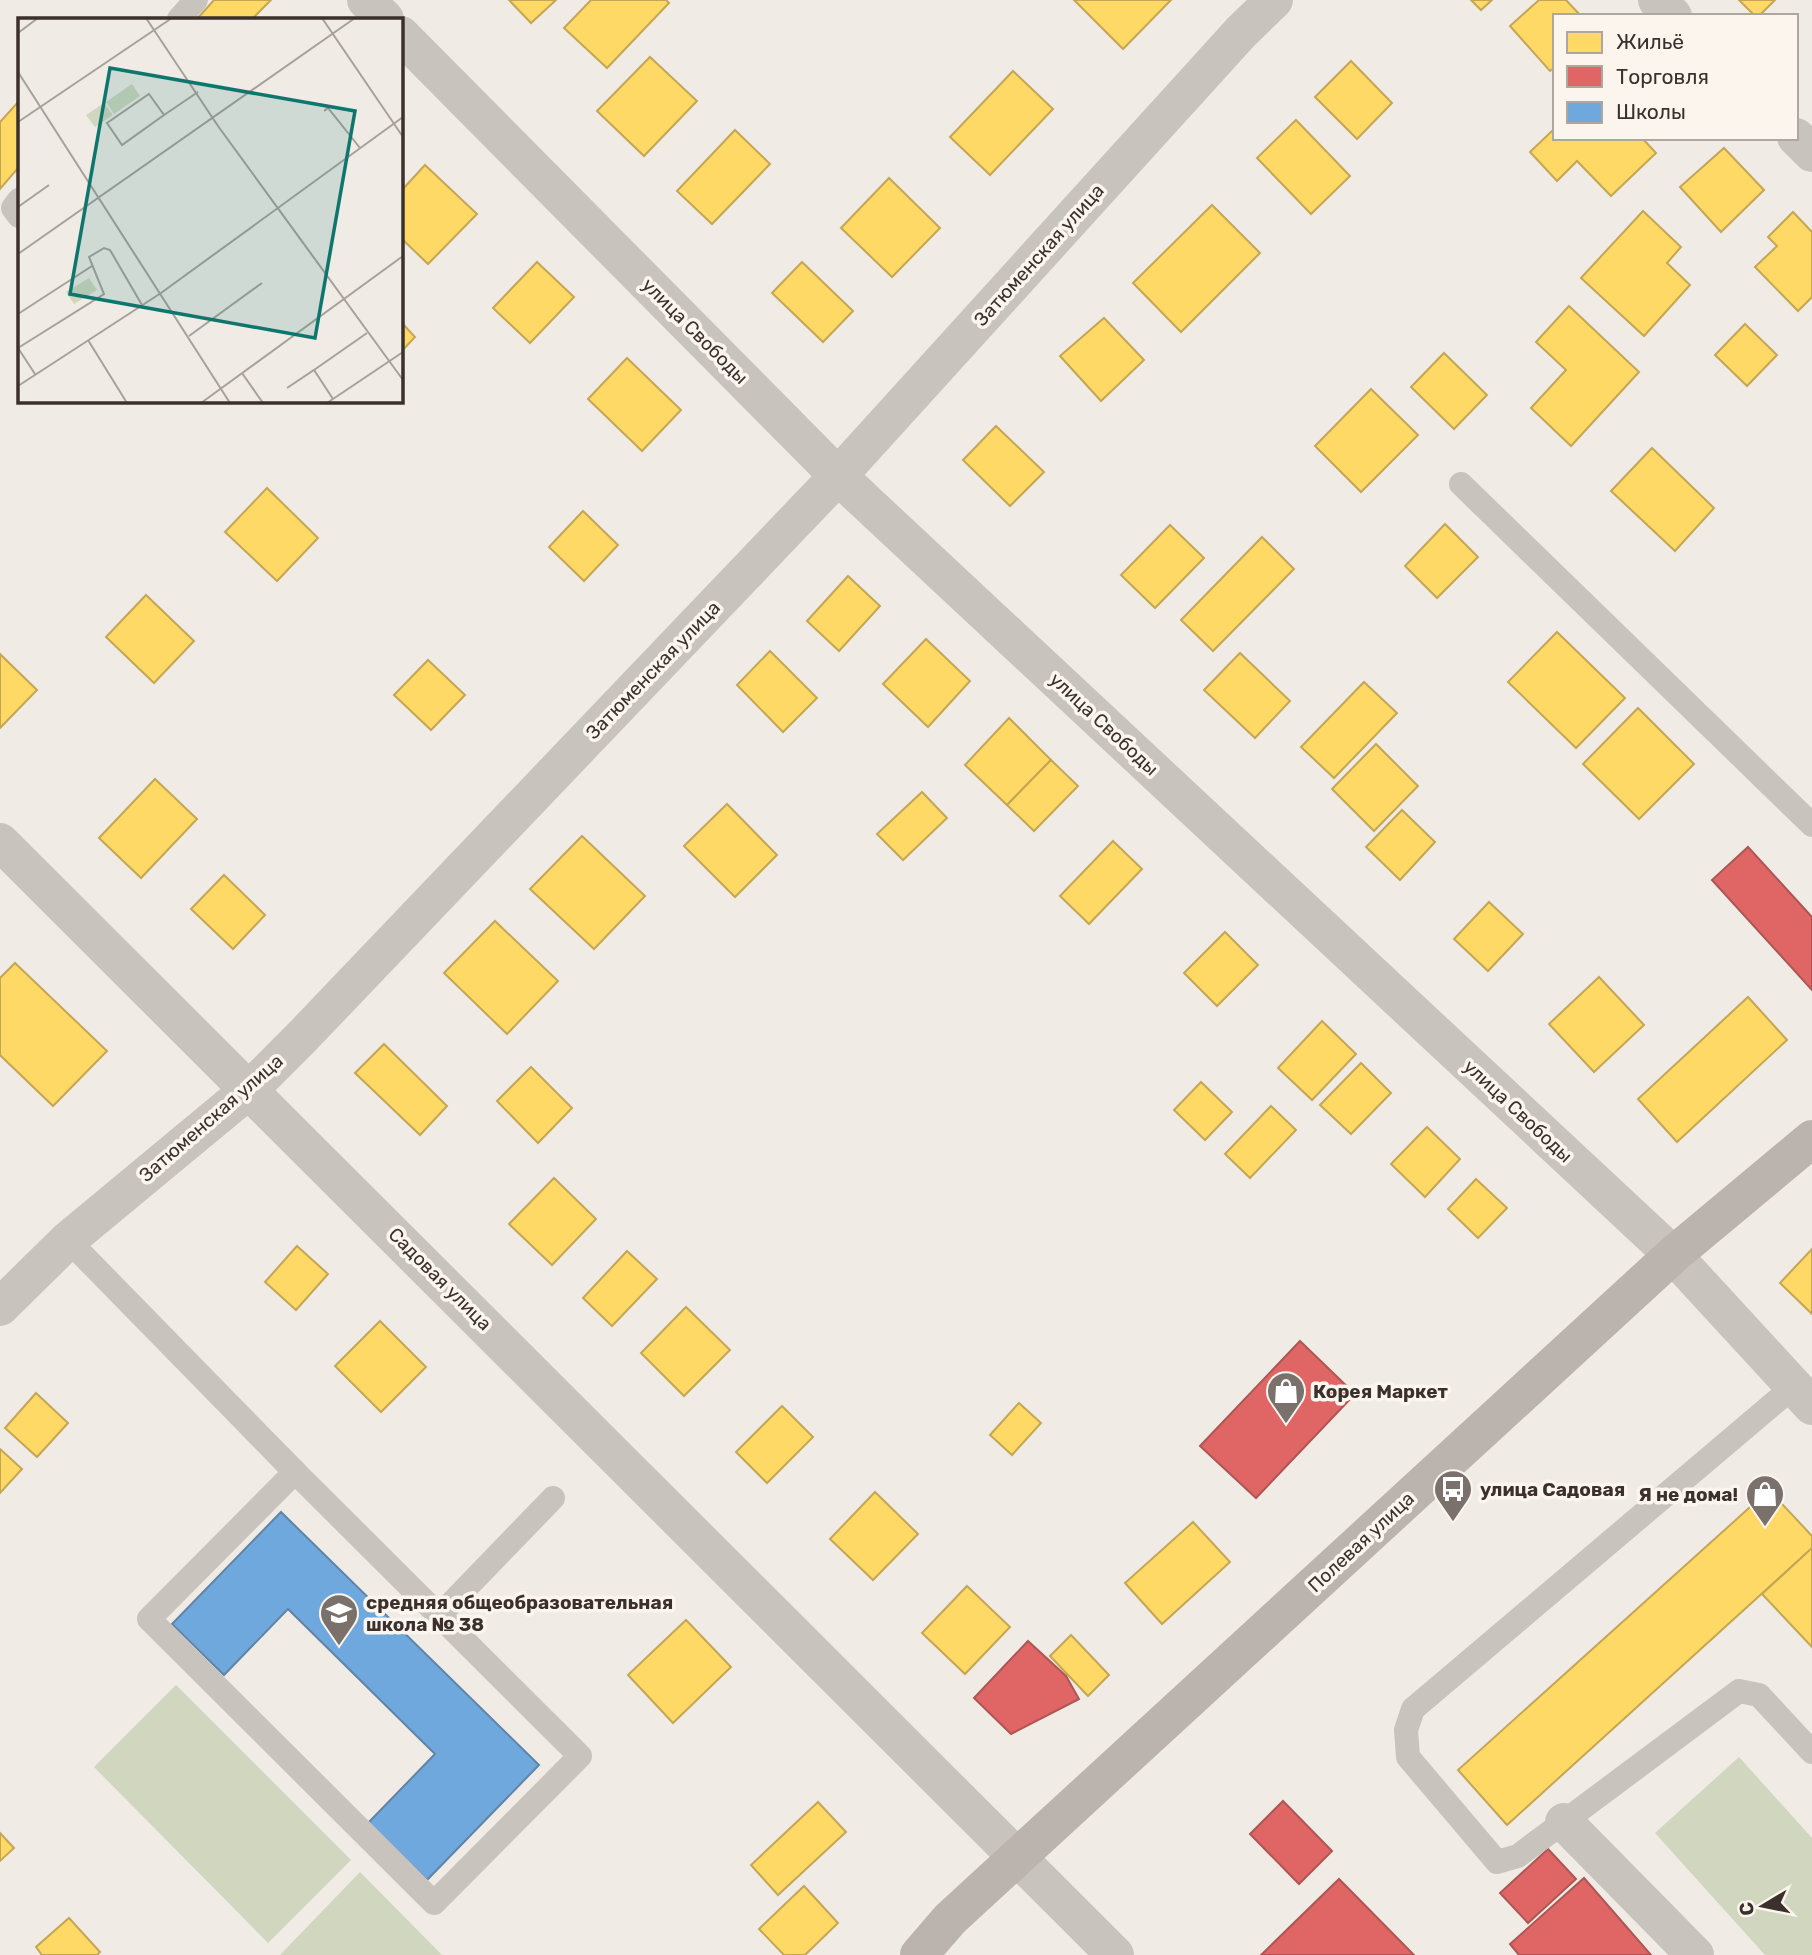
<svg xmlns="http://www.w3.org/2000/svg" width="1812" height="1955" font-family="Rubik,sans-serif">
	<rect width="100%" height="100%" fill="#f0ebe5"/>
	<g fill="#d1d6bf">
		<path d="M176,1685L351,1860L268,1943L94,1767Z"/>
		<path d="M1739,1757L1812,1838V1955H1765L1655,1833Z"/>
		<path d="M360,1872L442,1955H280Z"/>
	</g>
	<g fill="#ffd966" stroke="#c4a654" stroke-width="2">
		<path d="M214,0H271L252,19H197Z"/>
		<path d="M509,0H556L531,23Z"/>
		<path d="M591,0H666L669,3L607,68L564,28Z"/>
		<path d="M1074,0H1171L1123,49Z"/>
		<path d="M1471,0H1492L1481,10Z"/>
		<path d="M1539,0H1566L1581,16H1555V67L1550,71L1510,26Z"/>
		<path d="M1739,0H1775L1759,16H1755Z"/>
		<path d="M650,57L697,101L644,156L597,111Z"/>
		<path d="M1351,61L1392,103L1357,139L1315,97Z"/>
		<path d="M1013,71L1053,109L990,175L950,137Z"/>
		<path d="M19,101V167L0,189V122Z"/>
		<path d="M1296,120L1350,176L1311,214L1257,158Z"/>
		<path d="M1555,128V138H1642L1656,153L1611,196L1577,161L1557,181L1530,152Z"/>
		<path d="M735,130L770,164L712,224L677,191Z"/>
		<path d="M1724,148L1764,190L1721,232L1680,187Z"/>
		<path d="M425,165L477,214L428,264L401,238V191Z"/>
		<path d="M889,178L940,228L892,277L841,228Z"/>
		<path d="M1212,205L1260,253L1181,332L1133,283Z"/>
		<path d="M1643,211L1681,247L1667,263L1690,285L1644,336L1581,278Z"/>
		<path d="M1793,212L1812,232V297L1798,311L1755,267L1777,246L1768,237Z"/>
		<path d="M537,262L574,297L530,343L493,308Z"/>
		<path d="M802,262L853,311L823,342L772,293Z"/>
		<path d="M1569,306L1639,372L1571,446L1531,408L1566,370L1536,342Z"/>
		<path d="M1104,318L1144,360L1101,401L1060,356Z"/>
		<path d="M401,322L415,337L401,352Z"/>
		<path d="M1745,324L1777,355L1747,386L1715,355Z"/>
		<path d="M1444,353L1487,395L1454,429L1411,387Z"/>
		<path d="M627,358L681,410L642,451L588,399Z"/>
		<path d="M1371,389L1418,435L1361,492L1315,446Z"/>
		<path d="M996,426L1044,472L1010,506L963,460Z"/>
		<path d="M1652,448L1714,508L1675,551L1611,491Z"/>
		<path d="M267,488L318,538L277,581L225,532Z"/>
		<path d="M583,511L618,545L584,581L549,547Z"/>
		<path d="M1445,524L1478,557L1437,598L1405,566Z"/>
		<path d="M1170,525L1204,558L1155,608L1121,575Z"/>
		<path d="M1262,537L1294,569L1213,651L1181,620Z"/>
		<path d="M848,576L880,606L839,651L807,621Z"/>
		<path d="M146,595L194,641L154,683L106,637Z"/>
		<path d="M1557,632L1625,698L1576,748L1508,682Z"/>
		<path d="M926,639L970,681L928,727L883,684Z"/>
		<path d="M770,651L817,698L783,732L737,685Z"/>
		<path d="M1240,653L1290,701L1255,738L1204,690Z"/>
		<path d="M0,654L37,690L0,728Z"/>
		<path d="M428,660L465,695L431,730L394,695Z"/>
		<path d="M1364,682L1397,713L1334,778L1301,747Z"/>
		<path d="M1638,708L1694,764L1639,819L1583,764Z"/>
		<path d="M1009,718L1051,760L1007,805L965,765Z"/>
		<path d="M1376,744L1418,786L1374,831L1332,789Z"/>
		<path d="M1051,760L1078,786L1034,831L1007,805Z"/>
		<path d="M155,779L197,819L141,878L99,838Z"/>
		<path d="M922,792L947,818L903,860L877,834Z"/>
		<path d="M727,804L777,855L735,897L684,846Z"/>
		<path d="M1402,810L1435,842L1400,880L1366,847Z"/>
		<path d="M582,836L645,896L594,949L530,889Z"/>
		<path d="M1113,841L1142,869L1089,924L1060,896Z"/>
		<path d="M224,875L265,915L233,949L191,909Z"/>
		<path d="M1489,902L1523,934L1488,971L1454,939Z"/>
		<path d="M495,921L558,981L507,1034L444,973Z"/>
		<path d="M1225,932L1258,965L1217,1006L1184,973Z"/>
		<path d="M15,963L107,1051L53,1106L0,1055V978Z"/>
		<path d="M1599,977L1644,1025L1594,1072L1549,1024Z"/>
		<path d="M1748,997L1787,1040L1677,1142L1638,1099Z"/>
		<path d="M1322,1021L1356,1054L1312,1100L1278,1068Z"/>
		<path d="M384,1044L447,1106L420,1135L355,1073Z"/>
		<path d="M1361,1063L1391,1093L1351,1134L1320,1105Z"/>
		<path d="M531,1067L572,1108L538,1143L497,1101Z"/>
		<path d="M1201,1082L1232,1112L1205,1140L1174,1110Z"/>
		<path d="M1271,1106L1296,1130L1250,1178L1225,1154Z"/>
		<path d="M1427,1127L1460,1159L1425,1197L1391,1164Z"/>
		<path d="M554,1178L596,1219L552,1265L509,1224Z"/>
		<path d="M1476,1179L1507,1208L1478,1238L1448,1209Z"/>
		<path d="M297,1246L328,1274L296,1310L265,1282Z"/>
		<path d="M1812,1249V1314L1780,1283Z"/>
		<path d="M627,1251L657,1279L612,1326L583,1298Z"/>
		<path d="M686,1307L730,1350L684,1396L641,1353Z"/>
		<path d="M380,1321L426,1367L381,1412L335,1366Z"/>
		<path d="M36,1393L68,1423L37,1457L5,1428Z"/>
		<path d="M1019,1403L1041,1423L1012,1455L990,1435Z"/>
		<path d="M782,1406L813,1437L767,1483L736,1452Z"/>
		<path d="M0,1449L22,1469L0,1493Z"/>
		<path d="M1769,1490L1812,1536V1548L1507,1825L1458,1770Z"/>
		<path d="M875,1492L918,1534L873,1580L830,1539Z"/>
		<path d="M1193,1522L1230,1562L1162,1624L1125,1583Z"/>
		<path d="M1812,1548V1647L1762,1594Z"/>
		<path d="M967,1586L1010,1627L965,1674L922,1633Z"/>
		<path d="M686,1620L731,1667L673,1723L628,1675Z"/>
		<path d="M1071,1635L1109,1675L1088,1696L1050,1656Z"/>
		<path d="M818,1802L846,1832L778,1895L751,1865Z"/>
		<path d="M0,1833L14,1848L0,1861Z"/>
		<path d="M804,1886L838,1923L805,1955H784L759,1929Z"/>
		<path d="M69,1918L100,1952L97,1955H42L36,1947Z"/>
	</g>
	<g fill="#e06666" stroke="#ae5654" stroke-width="2">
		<path d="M1748,847L1812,917V990L1712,880Z"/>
		<path d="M1300,1341L1355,1394L1256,1498L1200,1446Z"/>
		<path d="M1028,1641L1066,1676L1079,1699L1011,1734L974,1698Z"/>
		<path d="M1283,1801L1332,1851L1299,1884L1250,1834Z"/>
		<path d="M1548,1849L1576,1879L1528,1923L1500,1893Z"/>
		<path d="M1584,1878L1651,1955H1519L1510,1944Z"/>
		<path d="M1339,1879L1414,1955H1261Z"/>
	</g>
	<path fill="#6fa8dc" stroke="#5f84a7" stroke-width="2" d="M281,1512L539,1765L427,1880L368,1823L435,1754L288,1609L224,1675L172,1624Z"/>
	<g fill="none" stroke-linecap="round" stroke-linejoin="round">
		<g stroke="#c9c3be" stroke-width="24">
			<path d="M179,19L196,0"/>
			<path d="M19,200L13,208L19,216"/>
			<path d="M1461,484L1812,825"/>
			<path d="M68,1240L295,1472"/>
			<path d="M1793,1387L1413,1709L1406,1730L1408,1757L1497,1862L1518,1856L1739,1691L1759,1695L1812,1752"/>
			<path d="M295,1472L580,1756L434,1903L149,1619Z"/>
			<path d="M439,1616L553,1498"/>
		</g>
		<g stroke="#c9c3be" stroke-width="38">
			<path d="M366,0L385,19"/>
			<path d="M1657,0L1673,16"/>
			<path d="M401,35L838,476L1673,1255L1812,1406"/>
			<path d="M1796,137L1812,153"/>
			<path d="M0,842L1115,1955"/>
			<path d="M0,1307L68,1240L250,1089L303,1036L838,476L1241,32L1274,0"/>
			<path d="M1564,1822L1695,1955"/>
		</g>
		<path stroke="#bab3ae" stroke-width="38" d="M919,1955L950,1919L1673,1255L1812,1139"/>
	</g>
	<defs>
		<symbol id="shop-pin" viewBox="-11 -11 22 30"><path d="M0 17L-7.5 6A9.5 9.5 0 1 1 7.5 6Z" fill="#7a716c" stroke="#fbf5ee"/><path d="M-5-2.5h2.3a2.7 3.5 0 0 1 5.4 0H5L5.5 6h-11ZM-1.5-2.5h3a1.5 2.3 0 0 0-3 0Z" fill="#fff"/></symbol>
		<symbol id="bus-pin" viewBox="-11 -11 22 30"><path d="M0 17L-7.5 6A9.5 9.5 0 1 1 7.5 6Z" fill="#7a716c" stroke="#fbf5ee"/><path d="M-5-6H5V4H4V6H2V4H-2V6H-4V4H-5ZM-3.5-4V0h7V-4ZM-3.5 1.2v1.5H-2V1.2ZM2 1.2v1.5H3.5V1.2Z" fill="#fff"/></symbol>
		<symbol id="school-pin" viewBox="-11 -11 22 30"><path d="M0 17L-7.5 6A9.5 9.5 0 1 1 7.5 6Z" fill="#7a716c" stroke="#fbf5ee"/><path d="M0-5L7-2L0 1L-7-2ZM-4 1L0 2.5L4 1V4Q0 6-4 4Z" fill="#fff"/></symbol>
	</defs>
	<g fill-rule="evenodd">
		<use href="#shop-pin" x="1264" y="1369" width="44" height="60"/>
		<use href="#bus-pin" x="1431" y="1467" width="44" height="60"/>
		<use href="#shop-pin" x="1743" y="1472" width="44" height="60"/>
		<use href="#school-pin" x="317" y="1591" width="44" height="60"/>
	</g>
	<g text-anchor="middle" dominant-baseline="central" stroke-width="7" stroke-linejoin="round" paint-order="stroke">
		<g font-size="19" fill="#3b302b" stroke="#fbf5ee">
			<text transform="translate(1039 255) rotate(-48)">Затюменская улица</text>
			<text transform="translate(695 331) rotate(45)">улица Свободы</text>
			<text transform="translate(653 670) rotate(-46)">Затюменская улица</text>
			<text transform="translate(1104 724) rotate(43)">улица Свободы</text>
			<text transform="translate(1518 1111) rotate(43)">улица Свободы</text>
			<text transform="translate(211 1118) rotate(-41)">Затюменская улица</text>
			<text transform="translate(440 1279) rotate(45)">Садовая улица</text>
			<text transform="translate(1361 1542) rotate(-43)">Полевая улица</text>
		</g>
		<g font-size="19" font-weight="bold" fill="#3b302b" stroke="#fbf5ee" text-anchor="start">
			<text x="1313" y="1391">Корея Маркет</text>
			<text x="1480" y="1489">улица Садовая</text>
			<text x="1738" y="1494" text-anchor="end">Я не дома!</text>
			<text x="366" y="1602">средняя общеобразовательная<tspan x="366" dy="22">школа № 38</tspan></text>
		</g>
	</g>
	<g transform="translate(18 18)">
		<rect width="385" height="385" fill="#f0ebe5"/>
		<path d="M114,66L122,78L96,96L88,84ZM86,85L95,97L77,109L68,97ZM71,260L79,272L56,286L48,274Z" fill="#d1d6bf"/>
		<path fill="none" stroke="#a8a09b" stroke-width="2" d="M128,0L200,108L385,362M304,0L385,119M0,15L20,0M0,54L212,385M131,76L146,97L104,127L89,105ZM306,93L310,90L342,130M146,97L180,74M0,104L154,0M0,189L31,167M0,236L337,0M0,296L74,248M171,318L244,265M70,322L109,385M0,330L86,276L71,239L86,230L92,232L124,287M0,330L17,356M296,352L349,315M224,355L245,385M0,368L143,275L385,99M269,370L296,352L315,381M183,385L385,238M309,385L385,334"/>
		<path fill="#0f766e" fill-opacity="0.15" stroke="#0f766e" stroke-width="3.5" d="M92,50L337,93L297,320L52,276Z"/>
		<rect width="385" height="385" fill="none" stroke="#3b302b" stroke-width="3.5"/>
	</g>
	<rect x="1553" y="14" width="245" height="126" fill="#fbf5ee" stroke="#aea6a0" stroke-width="2"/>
	<rect x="1567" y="32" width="35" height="21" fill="#ffd966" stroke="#aea6a0" stroke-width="2"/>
	<text x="1616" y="49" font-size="21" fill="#3b302b">Жильё</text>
	<rect x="1567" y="66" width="35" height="21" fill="#e06666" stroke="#aea6a0" stroke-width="2"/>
	<text x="1616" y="84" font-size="21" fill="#3b302b">Торговля</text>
	<rect x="1567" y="102" width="35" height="21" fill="#6fa8dc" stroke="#aea6a0" stroke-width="2"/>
	<text x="1616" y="119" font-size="21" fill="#3b302b">Школы</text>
	<g transform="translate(1763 1906) rotate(260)" stroke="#fbf5ee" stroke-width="5" paint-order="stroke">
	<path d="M0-5L12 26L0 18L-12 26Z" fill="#3b302b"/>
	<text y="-10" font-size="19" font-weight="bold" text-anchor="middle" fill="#3b302b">С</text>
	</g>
</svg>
